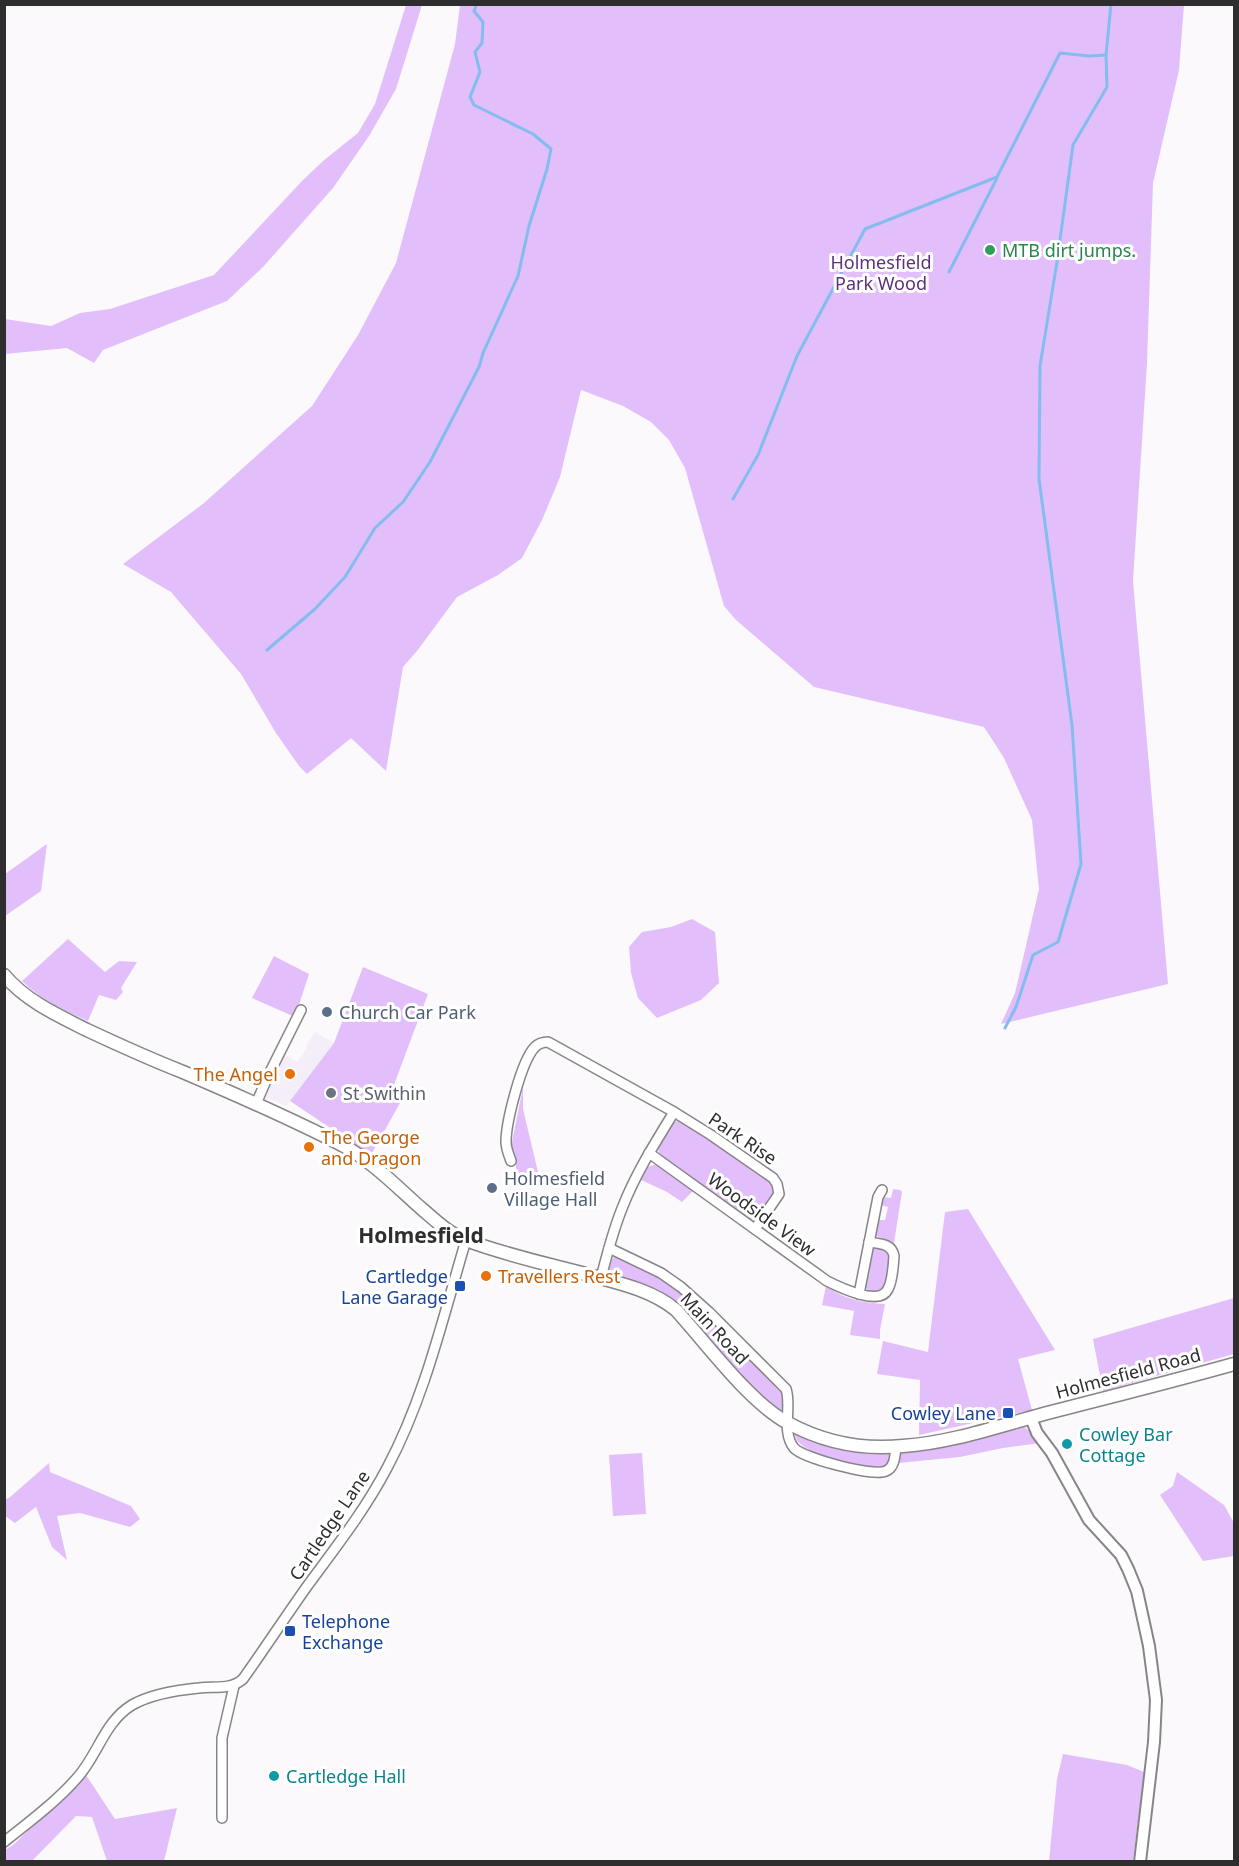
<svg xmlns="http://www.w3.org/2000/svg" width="1239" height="1866" font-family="'Noto Sans',sans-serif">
	<rect width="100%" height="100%" fill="#fbf9fc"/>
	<path fill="#f4eef8" d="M315,1032L334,1043L286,1106L266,1097L268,1086L283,1054L297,1062L307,1048L306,1046Z"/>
	<g fill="#e2bffa">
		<path d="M406,5H422L396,89L369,136L333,188L263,267L227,301L103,350L94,363L67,348L5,354V319L51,326L80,313L110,309L214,275L302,181L323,161L358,133L375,104Z"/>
		<path d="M460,5H1184L1179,70L1153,183L1147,363L1133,581L1168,984L1001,1024L1015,993L1039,889L1032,820L1004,758L984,727L814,687L736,620L724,606L685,468L669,440L651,422L623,406L581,390L560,477L542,520L522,558L498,575L457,597L417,651L403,667L386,771L351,738L307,774L299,766L276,733L241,674L171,592L123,564L204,503L312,406L358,335L396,263L455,44Z"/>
		<path d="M47,844L41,891L5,916V874Z"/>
		<path d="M692,919L715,932L719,983L701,1000L657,1018L638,998L631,973L629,947L642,932L671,927Z"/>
		<path d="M68,939L105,972L119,961L137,962L121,988L123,992L116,1000L99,995L88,1021C63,1010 42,1000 22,981Z"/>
		<path d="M274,956L309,974L295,1017L252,998Z"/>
		<path d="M363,967L428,994L389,1098L400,1103L371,1155L290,1101L334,1043Z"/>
		<path d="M523,1087V1109L538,1172L537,1177L516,1173V1161L511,1147Z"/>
		<path d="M678,1121C695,1123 752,1168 769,1180L774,1191C770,1202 765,1214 755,1220L749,1219L663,1158L659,1153L658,1147L673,1123Z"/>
		<path d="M653,1165H658L695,1189L682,1202L667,1192L639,1179L647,1167Z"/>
		<path d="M893,1189L900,1190L902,1192L894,1243L874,1235L878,1220H885L888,1207L881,1205L882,1197L891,1198Z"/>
		<path d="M968,1209L1055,1350L1018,1359L1032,1410L919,1435L920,1380L877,1374L883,1341L928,1352L945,1212Z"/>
		<path d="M879,1246L889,1251L891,1258L883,1291C875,1292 869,1295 865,1286L871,1251L873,1248Z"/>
		<path d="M617,1255L648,1269L680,1291L731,1337L783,1390L784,1407L782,1410L778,1411C752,1391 729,1363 707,1337C694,1322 682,1305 665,1295C648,1285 626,1281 607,1275L612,1259Z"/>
		<path d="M826,1286C844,1299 863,1303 885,1304L880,1330V1339L850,1335L854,1311L822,1305Z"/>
		<path d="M1234,1298V1354L1103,1391L1093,1339Z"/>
		<path d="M1024,1426L1040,1443L1003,1448L960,1457L888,1464C871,1474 817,1458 802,1445C797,1442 796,1438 794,1433L815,1441L868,1450Z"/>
		<path d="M642,1453L646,1514L613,1516L609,1455Z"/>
		<path d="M49,1463L50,1472L131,1506L140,1519L130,1527L80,1513L57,1516L67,1560L52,1547L36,1507L15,1523L5,1516V1499L9,1498Z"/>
		<path d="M1177,1472L1224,1505L1234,1523V1556L1203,1561L1160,1495L1173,1486Z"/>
		<path d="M1063,1754L1127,1765L1144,1772L1133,1861H1049L1057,1779Z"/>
		<path d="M86,1775L115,1819L177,1808L164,1861H107L92,1817L76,1816L32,1861H5L4,1850L12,1846Z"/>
	</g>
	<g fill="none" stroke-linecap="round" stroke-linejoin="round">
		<g stroke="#83bcee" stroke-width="3">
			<path d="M949,272L997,178"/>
			<path d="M733,499L758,455L797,356L865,229L997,177L1060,53L1089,56L1106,55"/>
			<path d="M267,650L315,609L345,577L375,528L403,502L430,462L479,367L483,353L518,276L529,226L547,169L551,149L533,134L474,105L470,97L480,72L475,52L482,43L483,22L474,11L477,4"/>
			<path d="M1005,1028L1016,1007L1033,955L1058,942L1081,864L1072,725L1039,479L1040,366L1057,262L1073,145L1107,87L1106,55L1111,4"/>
		</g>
		<defs>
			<g id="minor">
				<path d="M256,1104L268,1076L301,1010"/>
				<path d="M649,1153L827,1281C839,1287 880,1307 888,1289C893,1280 893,1266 894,1256C892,1243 879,1244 869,1242"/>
				<path d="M511,1161C509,1155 506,1149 506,1142C506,1123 521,1061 535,1047C539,1043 543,1042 548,1042L674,1112L711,1135L773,1178L777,1184L779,1194L755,1229"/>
				<path d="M609,1248L661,1273L681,1287L709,1312L786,1389C792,1406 781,1432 794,1448C803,1458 873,1477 886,1471C895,1467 895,1455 896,1447"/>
				<path d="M601,1278C607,1254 613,1230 623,1206C636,1173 655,1143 674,1112"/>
				<path d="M859,1294L878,1197L882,1190"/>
				<path d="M222,1818V1738L234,1686"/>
				<path d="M4,1842C29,1822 56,1802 77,1778C98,1755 104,1722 132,1705C151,1694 178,1690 199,1688C215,1686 231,1690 243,1679C265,1648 286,1616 308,1585C336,1547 365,1510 387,1468C425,1397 443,1317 466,1240"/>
			</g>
			<path id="tertiary" d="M1031,1418L1037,1433L1052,1453L1089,1520L1121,1555L1128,1569L1137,1591L1149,1646L1156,1700L1154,1742L1140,1862"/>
			<path id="secondary" d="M4,975C26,1001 57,1015 87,1030C119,1045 150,1059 183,1072C237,1095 292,1119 344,1146C373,1162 397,1187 422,1209C435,1220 449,1234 466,1240C505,1255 548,1264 589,1275C619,1283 652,1290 676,1310C707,1344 749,1402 788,1423C823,1442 863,1450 903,1446C949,1443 996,1427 1040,1415C1105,1398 1170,1382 1234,1364"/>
		</defs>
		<use href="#minor" stroke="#878588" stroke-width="12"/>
		<use href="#tertiary" stroke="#878588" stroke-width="14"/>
		<use href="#secondary" stroke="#878588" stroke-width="15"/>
		<use href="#minor" stroke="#fff" stroke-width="9"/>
		<use href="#tertiary" stroke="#fff" stroke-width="10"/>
		<use href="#secondary" stroke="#fff" stroke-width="12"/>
	</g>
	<circle fill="#2e9e5b" stroke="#fff" stroke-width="2" cx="990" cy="250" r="6"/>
	<g fill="#5c6f8a" stroke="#fff" stroke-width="2">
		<circle cx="327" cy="1012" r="6"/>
		<circle cx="492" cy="1188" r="6"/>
	</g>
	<g fill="#e8710a" stroke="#fff" stroke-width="2">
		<circle cx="290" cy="1074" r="6"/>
		<circle cx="309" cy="1147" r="6"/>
		<circle cx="486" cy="1276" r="6"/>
	</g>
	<circle fill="#6b7280" stroke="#fff" stroke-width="2" cx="331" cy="1093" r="6"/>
	<g fill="#1a4fb4" stroke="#fff" stroke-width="2">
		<rect x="454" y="1280" width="12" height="12" rx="3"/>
		<rect x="1002" y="1407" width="12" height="12" rx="3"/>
		<rect x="284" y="1625" width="12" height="12" rx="3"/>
	</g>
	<g fill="#0f9aa8" stroke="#fff" stroke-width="2">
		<circle cx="1067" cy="1444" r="6"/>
		<circle cx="274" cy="1776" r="6"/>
	</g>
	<g text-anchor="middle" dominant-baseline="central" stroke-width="6" stroke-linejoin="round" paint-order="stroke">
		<g font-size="18" fill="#27864d" stroke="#fff" text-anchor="start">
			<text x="1002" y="250">MTB dirt jumps.</text>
		</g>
		<g font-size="18" fill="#5e3078" stroke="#fff">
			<text x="881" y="262">Holmesfield<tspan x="881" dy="21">Park Wood</tspan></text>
		</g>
		<g font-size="18" fill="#4e5e75" stroke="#fff" text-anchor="start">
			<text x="339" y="1012">Church Car Park</text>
			<text x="504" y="1178">Holmesfield<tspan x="504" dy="21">Village Hall</tspan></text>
		</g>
		<g font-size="18" fill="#c56008" stroke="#fff" text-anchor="start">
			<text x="278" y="1074" text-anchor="end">The Angel</text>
			<text x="321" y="1137">The George<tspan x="321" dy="21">and Dragon</tspan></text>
			<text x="498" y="1276">Travellers Rest</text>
		</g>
		<g font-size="18" fill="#5b616d" stroke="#fff" text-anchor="start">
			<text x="343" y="1093">St Swithin</text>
		</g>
		<g font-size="18" fill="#2f2e2f" stroke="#fff">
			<text transform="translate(743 1138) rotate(34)">Park Rise</text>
			<text transform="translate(762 1214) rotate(36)">Woodside View</text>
			<text transform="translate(715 1328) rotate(47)">Main Road</text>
			<text transform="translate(1128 1373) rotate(-15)">Holmesfield Road</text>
			<text transform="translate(329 1525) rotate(-56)">Cartledge Lane</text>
		</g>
		<g font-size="18" fill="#164399" stroke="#fff" text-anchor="end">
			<text x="448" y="1276">Cartledge<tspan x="448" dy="21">Lane Garage</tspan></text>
			<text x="996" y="1413">Cowley Lane</text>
			<text x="302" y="1621" text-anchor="start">Telephone<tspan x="302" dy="21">Exchange</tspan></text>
		</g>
		<g font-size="18" fill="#0d838f" stroke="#fff" text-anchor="start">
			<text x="1079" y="1434">Cowley Bar<tspan x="1079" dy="21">Cottage</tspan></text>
			<text x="286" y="1776">Cartledge Hall</text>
		</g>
		<g font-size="21" font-weight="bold" fill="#2f2e2f" stroke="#fff">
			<text x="421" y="1235">Holmesfield</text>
		</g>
	</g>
	<rect width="1239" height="1866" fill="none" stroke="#2f2e2f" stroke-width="12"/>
</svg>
